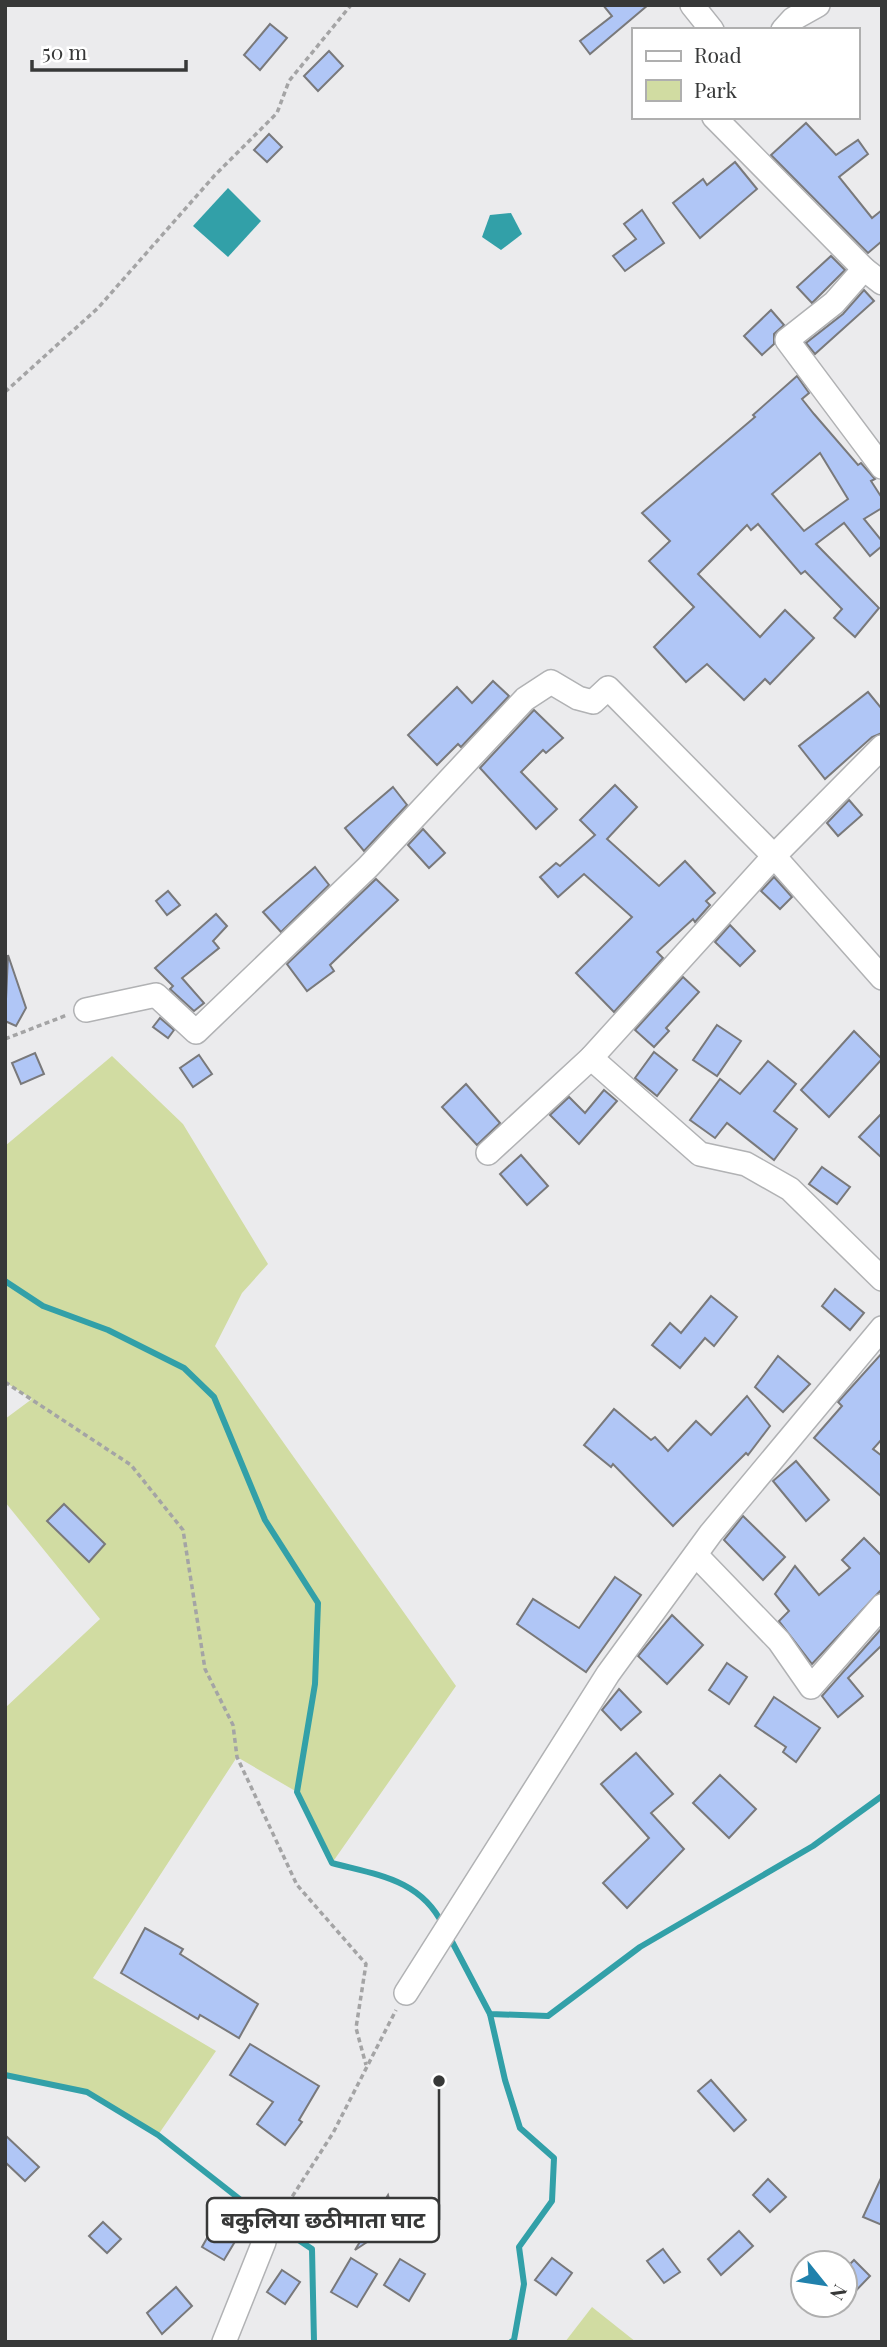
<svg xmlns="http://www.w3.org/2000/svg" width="887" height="2347" font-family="'Playfair Display','Noto Sans Devanagari',serif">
	<rect width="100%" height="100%" fill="#ebebed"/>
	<g fill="#d1dca2">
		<path d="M112,1056L183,1124L268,1264L242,1293L215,1346L456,1686L332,1863L297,1792L237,1757L93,1978L216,2051L158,2135L87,2092L5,2075V1708L100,1619L5,1502V1419L32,1399L5,1382V1146Z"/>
		<path d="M592,2307L636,2342H565Z"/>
	</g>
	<g fill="#32a0a8">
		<path d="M228,188L261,221L228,257L193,226Z"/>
		<path d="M511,213L522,234L501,250L482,237L490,215Z"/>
	</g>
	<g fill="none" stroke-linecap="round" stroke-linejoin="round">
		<g stroke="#32a0a8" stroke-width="6">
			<path d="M5,1281L43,1306L108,1330L184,1368L214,1397L265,1520L318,1603L315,1684L297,1792L332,1863C377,1875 420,1879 443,1925"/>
			<path d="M448,1934L490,2014L548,2016L640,1947L813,1846L882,1796"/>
			<path d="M490,2014L505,2080L520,2128L554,2158L552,2201L519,2247L524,2284L514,2340L511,2342"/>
			<path d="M5,2075L87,2092L158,2135L251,2208L312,2249L314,2342"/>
		</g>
	</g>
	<g fill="#b0c6f6" stroke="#79797b" stroke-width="2" fill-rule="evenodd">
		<path d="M603,5H648L590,54L580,41L612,16Z"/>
		<path d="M270,24L287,38L260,70L244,55Z"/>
		<path d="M329,51L343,66L318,91L304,76Z"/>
		<path d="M806,123L836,155L858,140L868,154L839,177L872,218L882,210V241L868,253L771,155Z"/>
		<path d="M269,134L282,147L267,162L254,150Z"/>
		<path d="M735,162L757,189L700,238L673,203L703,179L707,185Z"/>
		<path d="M642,210L664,243L625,271L613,256L636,239L624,224Z"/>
		<path d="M831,256L845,270L812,303L797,287Z"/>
		<path d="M864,290L874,301L815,354L806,343L843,314Z"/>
		<path d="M771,310L784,325L774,334V344L762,355L744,336Z"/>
		<path d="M797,376L809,393L802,399L814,414L858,465L861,463L875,479L871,481L882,498V508L864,519L882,541V546L870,556L844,523L816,544L879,608L855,637L834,618L842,609L805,571L801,574L758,524L751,530L747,525L698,574L760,637L785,610L814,638L770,684L765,679L744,700L707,664L686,682L654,647L694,607L649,561L670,541L642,513L755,417L753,415ZM820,453L848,499L804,531L772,494Z"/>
		<path d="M493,681L509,696L461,747L458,744L437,765L408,735L457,687L472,703Z"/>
		<path d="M868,692L882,709V733L872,737L825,779L799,746Z"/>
		<path d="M534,710L563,738L546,753L543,750L521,772L557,809L536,829L480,768Z"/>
		<path d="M615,785L637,807L607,839L659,886L685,861L715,893L706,901L710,905L695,922L693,919L657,952L663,958L614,1012L576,973L632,917L584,874L558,897L540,877L556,863L560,866L595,835L580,820Z"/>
		<path d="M393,787L407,805L364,851L345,828Z"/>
		<path d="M849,800L862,815L838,836L827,823Z"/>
		<path d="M423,829L445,853L429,868L408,845Z"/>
		<path d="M315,867L329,885L281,932L263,912Z"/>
		<path d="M774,877L792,897L780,909L761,891Z"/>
		<path d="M376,879L398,900L330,965L334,971L307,991L287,964Z"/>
		<path d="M168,891L180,905L167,915L156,901Z"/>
		<path d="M216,914L227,926L213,941L219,948L182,978L204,1003L194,1011L170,989L173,986L155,968Z"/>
		<path d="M730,925L755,951L740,966L715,942Z"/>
		<path d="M8,955L26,1008L16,1026L5,1021Z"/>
		<path d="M683,977L699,992L666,1028L669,1031L654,1047L635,1030Z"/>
		<path d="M160,1018L174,1030L168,1038L153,1027Z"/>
		<path d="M717,1025L741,1041L717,1076L693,1060Z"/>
		<path d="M854,1031L882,1059L829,1117L801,1090Z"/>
		<path d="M654,1052L677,1070L657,1096L635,1078Z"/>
		<path d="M35,1053L44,1074L21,1084L12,1063Z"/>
		<path d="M199,1055L212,1074L193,1087L180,1068Z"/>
		<path d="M768,1061L796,1084L774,1111L797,1129L774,1160L727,1123L715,1138L690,1120L720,1079L740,1094Z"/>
		<path d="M466,1084L500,1123L477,1145L442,1107Z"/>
		<path d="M604,1090L617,1101L579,1144L550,1115L569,1097L585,1113Z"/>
		<path d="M882,1113V1158L859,1137Z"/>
		<path d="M521,1155L548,1186L527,1205L500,1174Z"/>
		<path d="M822,1167L850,1187L837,1204L809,1184Z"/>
		<path d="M835,1289L864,1313L850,1330L822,1306Z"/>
		<path d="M711,1296L737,1317L714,1346L705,1338L680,1368L652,1345L670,1323L681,1333Z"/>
		<path d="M882,1353V1439L873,1449L882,1456V1497L814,1438L842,1406L838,1402Z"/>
		<path d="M778,1356L810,1384L783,1412L755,1387Z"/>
		<path d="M747,1396L770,1426L748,1455L746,1453L673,1526L613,1464L611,1467L584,1445L614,1409L651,1440L655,1437L668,1451L696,1421L711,1435Z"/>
		<path d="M796,1461L829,1500L806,1521L773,1481Z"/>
		<path d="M64,1504L105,1544L89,1562L47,1521Z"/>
		<path d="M743,1516L785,1557L763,1580L724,1540Z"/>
		<path d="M864,1538L882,1556V1589L812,1664L779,1621L789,1611L775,1594L795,1566L819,1595L850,1568L842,1560Z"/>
		<path d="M615,1577L641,1595L586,1672L517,1624L533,1599L579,1628Z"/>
		<path d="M672,1615L703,1645L667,1684L638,1656Z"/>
		<path d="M882,1628V1645L848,1678L863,1696L838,1717L822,1696Z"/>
		<path d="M727,1663L747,1677L729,1704L709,1690Z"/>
		<path d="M619,1689L641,1712L621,1730L602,1710Z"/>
		<path d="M774,1697L820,1728L796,1762L783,1752L786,1747L755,1726Z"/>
		<path d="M636,1753L673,1794L651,1813L684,1849L627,1908L603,1883L649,1838L601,1784Z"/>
		<path d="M720,1775L756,1809L729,1838L693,1803Z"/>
		<path d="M145,1928L183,1949L180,1954L258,2004L239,2038L200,2015L198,2019L121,1973Z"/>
		<path d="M250,2044L319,2086L299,2120L302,2122L285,2145L257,2124L273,2102L230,2075Z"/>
		<path d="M711,2080L746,2120L734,2131L698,2091Z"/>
		<path d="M5,2135L39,2167L25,2181L5,2162Z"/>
		<path d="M882,2176V2225L863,2217Z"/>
		<path d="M768,2179L786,2197L770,2212L753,2195Z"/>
		<path d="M388,2195L393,2215L390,2227L355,2250Z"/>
		<path d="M220,2215L243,2228L224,2260L202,2247Z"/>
		<path d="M103,2222L121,2239L107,2253L89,2236Z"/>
		<path d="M739,2231L753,2246L721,2275L708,2259Z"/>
		<path d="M663,2249L680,2272L664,2283L647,2261Z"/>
		<path d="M351,2258L377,2274L357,2307L331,2292Z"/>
		<path d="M552,2258L572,2273L556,2295L535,2280Z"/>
		<path d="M400,2259L425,2274L409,2301L384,2285Z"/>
		<path d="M854,2260L870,2276L845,2302V2269Z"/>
		<path d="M282,2270L300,2282L285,2304L267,2292Z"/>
		<path d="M176,2287L192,2306L162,2334L147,2313Z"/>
	</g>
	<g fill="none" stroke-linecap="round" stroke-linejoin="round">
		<defs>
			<g id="minor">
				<path d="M692,5L712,30"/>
				<path d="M783,30L793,19L818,5"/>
				<path d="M714,117L864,269L834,303L787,340L882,467"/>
				<path d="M864,269L882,283"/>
				<path d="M86,1010L156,995L196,1032L368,867L525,699L551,682L578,698L593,702L608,688L774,856L882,978"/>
				<path d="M591,1058L700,1154L746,1164L790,1189L882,1279"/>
				<path d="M488,1153L591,1058L774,856L882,747"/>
				<path d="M696,1555L779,1641L811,1687L882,1606"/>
				<path d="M406,1993L608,1674L711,1533L882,1328"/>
				<path d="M224,2342L264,2242"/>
			</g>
		</defs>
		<use href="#minor" stroke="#b1b2b4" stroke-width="26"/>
		<g stroke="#a4a4a5" stroke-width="3.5" stroke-dasharray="5 3.5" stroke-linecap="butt">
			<path d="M5,392L98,308L215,175L277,113L289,81L351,5"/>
			<path d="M5,1039L67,1015"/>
			<path d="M5,1382L131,1465L183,1530L205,1669L233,1725L237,1757L297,1885L366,1964L356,2028L366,2065"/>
			<path d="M274,2225L333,2133L396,2010"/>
		</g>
		<use href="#minor" stroke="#fff" stroke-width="23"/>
	</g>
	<path fill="none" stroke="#373838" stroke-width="2.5" d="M439 2081L439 2220"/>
	<circle fill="#373838" stroke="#fff" stroke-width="2.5" cx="439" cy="2081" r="7"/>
	<rect fill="#fff" stroke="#373838" stroke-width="2.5" x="207" y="2198" width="232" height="44" rx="7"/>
	<g font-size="23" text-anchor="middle" font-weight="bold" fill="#373838">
		<text x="323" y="2228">बकुलिया छठीमाता घाट</text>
	</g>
	<rect width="887" height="2347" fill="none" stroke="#373838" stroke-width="14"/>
	<rect x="632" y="28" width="228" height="91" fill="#ffffff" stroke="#afafaf" stroke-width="2"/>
	<rect x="646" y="51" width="35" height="10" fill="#ffffff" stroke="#afafaf" stroke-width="2"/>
	<text x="694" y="63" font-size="21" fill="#373838">Road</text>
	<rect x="646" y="80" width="35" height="21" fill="#d1dca2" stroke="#afafaf" stroke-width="2"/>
	<text x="694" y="98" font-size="21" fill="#373838">Park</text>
	<g transform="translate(824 2284) rotate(120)"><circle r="33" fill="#ffffff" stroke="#afafaf" stroke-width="2"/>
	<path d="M0-5L12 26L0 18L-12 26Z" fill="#2081ac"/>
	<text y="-10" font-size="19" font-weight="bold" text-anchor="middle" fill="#373838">N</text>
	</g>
	<path d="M32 60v10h154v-10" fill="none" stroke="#373838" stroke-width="3.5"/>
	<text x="42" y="60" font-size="21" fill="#373838" stroke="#ffffff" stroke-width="5" paint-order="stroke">50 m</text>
</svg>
